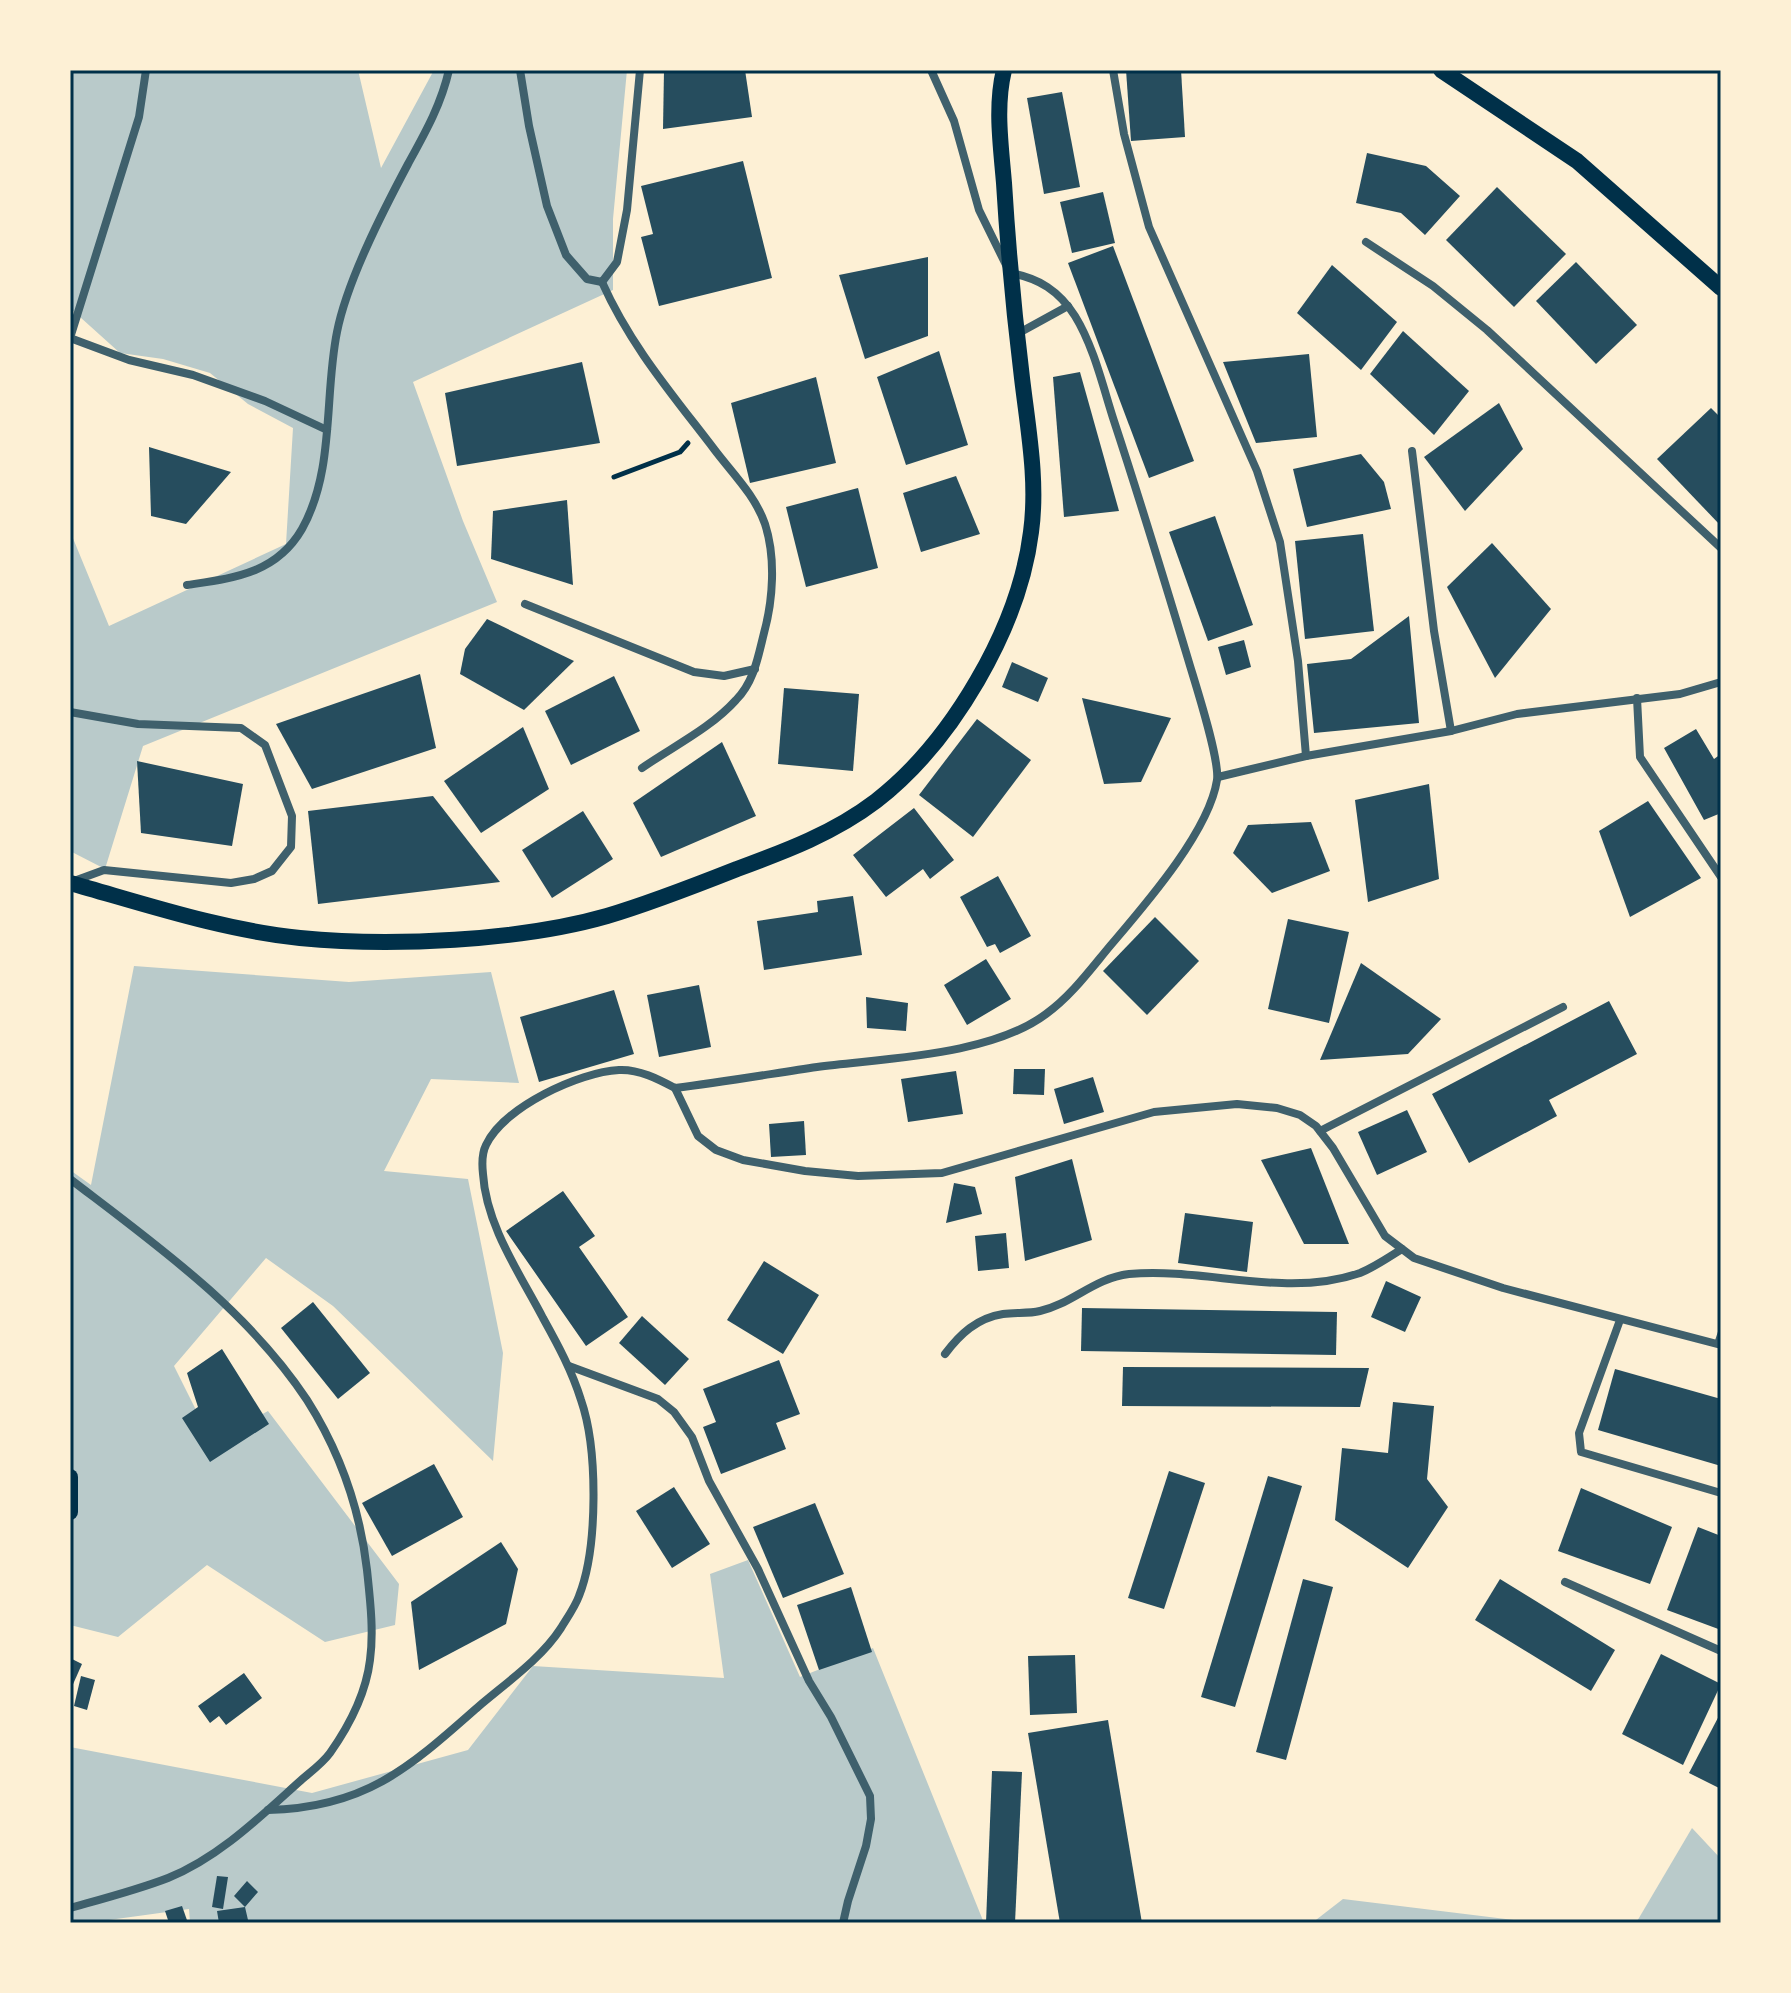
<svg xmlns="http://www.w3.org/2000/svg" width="1791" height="1993" font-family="'IBM Plex Serif',serif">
	<rect width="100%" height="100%" fill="#fdf0d5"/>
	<g fill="#b9caca">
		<path d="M70,70H358L381,168L434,70H627L613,219V290L413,382L463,521L497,602L143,746L105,869L70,851V531L109,626L286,544L293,428L248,404L210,373L163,359L120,353L70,308Z"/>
		<path d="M134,966L349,982L491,972L519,1083L431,1079L384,1171L468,1179L503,1353L493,1461L333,1306L266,1258L174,1366L212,1442L268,1411L399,1584L395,1625L325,1642L207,1565L118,1637L70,1625V1170L91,1185Z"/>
		<path d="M748,1560L800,1677L873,1648L984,1923H190L189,1909L87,1923H70V1747L312,1793L468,1750L533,1666L724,1678L710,1574Z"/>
		<path d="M1692,1828L1721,1859V1923H1636Z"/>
		<path d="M1343,1899L1539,1923H1312Z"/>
	</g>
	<g fill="#264d5e">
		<path d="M664,70H745L752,117L663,129Z"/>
		<path d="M1126,70H1181L1185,137L1131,141Z"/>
		<path d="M1062,92L1080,187L1044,194L1027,98Z"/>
		<path d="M1367,153L1426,166L1460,196L1425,235L1401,213L1356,203Z"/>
		<path d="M743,161L772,278L659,306L641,237L653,234L641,186Z"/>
		<path d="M1497,187L1566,254L1514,307L1446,240Z"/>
		<path d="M1103,192L1115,243L1072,253L1060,202Z"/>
		<path d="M1113,246L1194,461L1149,478L1068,263Z"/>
		<path d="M928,257V336L865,359L839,275Z"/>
		<path d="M1576,262L1637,325L1596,364L1536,301Z"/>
		<path d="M1332,265L1397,322L1361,370L1297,313Z"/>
		<path d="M1403,331L1469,391L1434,435L1370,374Z"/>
		<path d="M939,351L968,445L906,465L877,377Z"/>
		<path d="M1309,354L1317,437L1256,443L1223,362Z"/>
		<path d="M582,362L600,443L457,466L445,393Z"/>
		<path d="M1080,372L1119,511L1064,517L1053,377Z"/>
		<path d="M816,377L836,463L750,483L731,403Z"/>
		<path d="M1499,403L1523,449L1465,511L1424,457Z"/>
		<path d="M1711,408L1721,418V526L1657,459Z"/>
		<path d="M149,447L231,472L186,524L151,516Z"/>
		<path d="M1361,454L1384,482L1391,509L1307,527L1293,469Z"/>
		<path d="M956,476L980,534L921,552L903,493Z"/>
		<path d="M858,488L878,568L806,587L786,507Z"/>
		<path d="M567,500L573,585L491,559L493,511Z"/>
		<path d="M1215,516L1253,625L1208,641L1169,532Z"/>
		<path d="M1363,534L1374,631L1305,639L1295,541Z"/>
		<path d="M1492,543L1551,609L1495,678L1447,587Z"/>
		<path d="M1409,616L1419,723L1314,733L1307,664L1351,659Z"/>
		<path d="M487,619L574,661L524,710L460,674L465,649Z"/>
		<path d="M1244,640L1251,667L1226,675L1218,647Z"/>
		<path d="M1012,662L1048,678L1038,702L1002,687Z"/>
		<path d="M420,674L436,748L312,789L276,724Z"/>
		<path d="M614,676L640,731L571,765L545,711Z"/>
		<path d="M784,688L859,694L853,771L778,764Z"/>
		<path d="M1082,698L1171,718L1141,782L1104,784Z"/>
		<path d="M977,719L1031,760L973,837L919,795Z"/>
		<path d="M523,727L549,789L481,833L444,781Z"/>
		<path d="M1696,729L1714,759L1721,754V813L1704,820L1664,748Z"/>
		<path d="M722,742L756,816L661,857L633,803Z"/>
		<path d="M137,761L243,784L232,846L141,833Z"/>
		<path d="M1429,784L1439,879L1368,902L1355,800Z"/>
		<path d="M433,796L500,882L318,904L308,811Z"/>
		<path d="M1648,801L1701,878L1630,917L1599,831Z"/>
		<path d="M914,808L954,860L930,879L923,869L886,897L853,855Z"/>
		<path d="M583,811L613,859L552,898L522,850Z"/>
		<path d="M1311,822L1330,871L1272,893L1233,853L1248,825Z"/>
		<path d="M998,876L1031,936L1000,953L995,944L987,947L960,897Z"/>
		<path d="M853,896L862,955L764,970L757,921L818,912L817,901Z"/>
		<path d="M1155,917L1199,961L1147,1015L1103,971Z"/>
		<path d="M1288,919L1349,932L1329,1023L1268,1009Z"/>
		<path d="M986,959L1011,999L967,1025L944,985Z"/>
		<path d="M1361,963L1441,1019L1408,1054L1320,1060Z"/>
		<path d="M699,985L711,1047L659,1057L647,995Z"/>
		<path d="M614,990L634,1054L539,1082L520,1017Z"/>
		<path d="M866,997L908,1003L906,1031L867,1028Z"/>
		<path d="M1609,1001L1637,1054L1549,1100L1557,1116L1469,1163L1432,1094Z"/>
		<path d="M1014,1069H1045L1044,1095L1013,1094Z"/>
		<path d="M956,1071L963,1114L908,1122L901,1079Z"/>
		<path d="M1093,1077L1104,1112L1064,1124L1054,1089Z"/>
		<path d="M1407,1110L1427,1152L1377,1175L1358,1132Z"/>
		<path d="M804,1121L806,1155L771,1157L769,1124Z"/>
		<path d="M1311,1148L1349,1244H1304L1261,1160Z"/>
		<path d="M1072,1159L1092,1240L1025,1261L1015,1177Z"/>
		<path d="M954,1183L975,1187L982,1214L946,1223Z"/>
		<path d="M563,1191L595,1236L579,1247L628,1317L586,1346L506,1231Z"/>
		<path d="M1185,1213L1253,1222L1247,1272L1178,1263Z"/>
		<path d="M1006,1233L1009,1268L978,1271L975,1236Z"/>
		<path d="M764,1261L819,1295L783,1354L727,1320Z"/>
		<path d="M1386,1281L1421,1297L1405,1332L1371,1317Z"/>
		<path d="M313,1302L370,1373L338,1399L281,1328Z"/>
		<path d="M1082,1308L1337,1312L1336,1355L1081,1351Z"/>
		<path d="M642,1316L689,1359L665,1385L619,1343Z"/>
		<path d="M222,1349L269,1424L210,1462L182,1418L198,1407L187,1373Z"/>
		<path d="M779,1360L800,1414L776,1423L786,1449L721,1474L703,1427L716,1422L703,1389Z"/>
		<path d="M1123,1367L1369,1368L1360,1407L1122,1406Z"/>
		<path d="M1615,1369L1721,1399V1466L1598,1430Z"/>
		<path d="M1393,1402L1434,1406L1427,1479L1448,1507L1408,1568L1335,1520L1342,1448L1388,1453Z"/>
		<path d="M434,1464L463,1517L392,1556L362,1503Z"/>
		<path d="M1169,1471L1205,1483L1164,1609L1128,1598Z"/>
		<path d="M1268,1476L1302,1486L1235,1707L1201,1697Z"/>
		<path d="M674,1487L710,1544L672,1568L636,1511Z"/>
		<path d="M1581,1488L1672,1527L1650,1584L1558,1551Z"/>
		<path d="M815,1503L844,1574L783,1598L753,1527Z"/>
		<path d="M1698,1527L1721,1536V1630L1667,1610Z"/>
		<path d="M501,1542L518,1569L506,1624L419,1670L411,1602Z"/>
		<path d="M1303,1579L1333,1587L1286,1760L1256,1752Z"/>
		<path d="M1500,1579L1615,1650L1591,1691L1475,1620Z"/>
		<path d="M851,1587L872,1652L819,1670L797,1605Z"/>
		<path d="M1661,1654L1721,1684L1683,1765L1622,1734Z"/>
		<path d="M1075,1655L1077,1713L1030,1715L1028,1656Z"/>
		<path d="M70,1658L82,1664L70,1691Z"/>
		<path d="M244,1673L262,1698L226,1725L219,1716L210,1723L198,1706Z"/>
		<path d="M81,1676L95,1680L87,1710L74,1706Z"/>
		<path d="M1721,1712V1789L1689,1773Z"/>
		<path d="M1108,1720L1142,1923H1060L1028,1733Z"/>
		<path d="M992,1771L1022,1772L1015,1923H986Z"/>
		<path d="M217,1876L228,1877L223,1909L212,1907Z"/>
		<path d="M247,1881L258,1892L245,1907L248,1920L219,1923L217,1911L245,1907L234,1896Z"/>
		<path d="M182,1906L188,1923H169L165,1911Z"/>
	</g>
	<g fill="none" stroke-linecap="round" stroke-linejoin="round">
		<path stroke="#003049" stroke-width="5" d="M614,477L680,452L688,443"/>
		<path stroke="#3f606c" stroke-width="6" d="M1717,1344L1721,1332"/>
		<g stroke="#3f606c" stroke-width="8">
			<path d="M520,70L529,126L547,206L566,255L587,279L602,282L617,262L627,210L640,70"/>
			<path d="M1113,70L1124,134L1149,227L1257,471L1280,542L1298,661L1306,756"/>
			<path d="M1366,242L1433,286L1487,330L1721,548"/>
			<path d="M602,282C630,345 672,394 714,449C732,473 755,495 765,524C776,558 773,600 764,633C758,657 754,682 736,700C711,728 672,747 642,768"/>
			<path d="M1017,334L1068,306"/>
			<path d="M70,338L139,117L146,70"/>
			<path d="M70,338L129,360L193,375L265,401L327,430"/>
			<path d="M1412,451L1434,631L1451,731"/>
			<path d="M187,585C233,578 276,574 302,529C335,470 324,396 337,332C347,281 383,211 408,164C425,133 441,105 449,70"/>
			<path d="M525,604L694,672L724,676L755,669"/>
			<path d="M1637,698L1640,757L1721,877"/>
			<path d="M70,712L138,724L241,728L265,745L292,816L291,847L272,871L254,879L231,883L104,870L74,881"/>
			<path d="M1218,777L1306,756L1451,731L1517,714L1680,694L1721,682"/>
			<path d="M675,1088L698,1136L716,1150L743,1160L805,1171L858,1176L942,1173L1154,1112L1237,1104L1277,1108L1300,1115L1316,1126L1333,1148L1385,1236L1414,1258L1503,1288L1721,1345"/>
			<path d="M1320,1131L1563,1007"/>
			<path d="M70,1179C155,1244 247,1309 307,1400C340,1452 360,1509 367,1570C370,1599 374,1631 370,1660C366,1693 349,1726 330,1753C322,1764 309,1773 299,1782C260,1817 218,1858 168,1878C137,1890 102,1899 70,1908"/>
			<path d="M1620,1320L1579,1433L1581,1452L1721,1493"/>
			<path d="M945,1354C960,1334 977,1318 1003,1314C1015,1312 1028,1314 1040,1311C1072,1304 1094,1278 1129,1274C1206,1267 1285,1299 1360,1273C1375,1267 1389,1257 1402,1249"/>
			<path d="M569,1366L658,1399L674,1412L692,1437L709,1481L758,1569L809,1681L831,1717L870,1796L871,1819L866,1846L848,1901L843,1923"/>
			<path d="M1565,1582L1721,1651"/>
			<path d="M268,1810C365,1808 409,1768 478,1707C506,1683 541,1659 561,1628C567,1618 575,1607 579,1596C598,1548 598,1449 581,1400C572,1371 558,1345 543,1318C520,1274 486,1225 483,1174C482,1165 482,1153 486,1145C504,1107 579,1072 619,1070C639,1069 658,1079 675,1088C723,1082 770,1074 817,1067C885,1058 990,1056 1046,1014C1071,996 1090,970 1110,946C1144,906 1209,832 1217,780C1220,759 1195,683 1188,659C1164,579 1140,500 1114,421C1103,387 1094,347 1075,316C1059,291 1039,278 1010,273L979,210L954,121L931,70"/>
		</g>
		<g stroke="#003049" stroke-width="16">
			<path d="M1441,70L1577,161L1721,288"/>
			<path d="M70,883C145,904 222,930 300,938C390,947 520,941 607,916C651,903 694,886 737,869C786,851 834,833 876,801C952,742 1019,628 1031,532C1038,481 1028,429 1022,378C1014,313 1008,249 1004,183C1001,146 995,107 1004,70"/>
			<path d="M70,1477V1512"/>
		</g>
	</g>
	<rect width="1791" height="1993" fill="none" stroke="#fdf0d5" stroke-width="144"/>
	<rect x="72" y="72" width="1647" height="1849" fill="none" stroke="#003049" stroke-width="3"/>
</svg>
